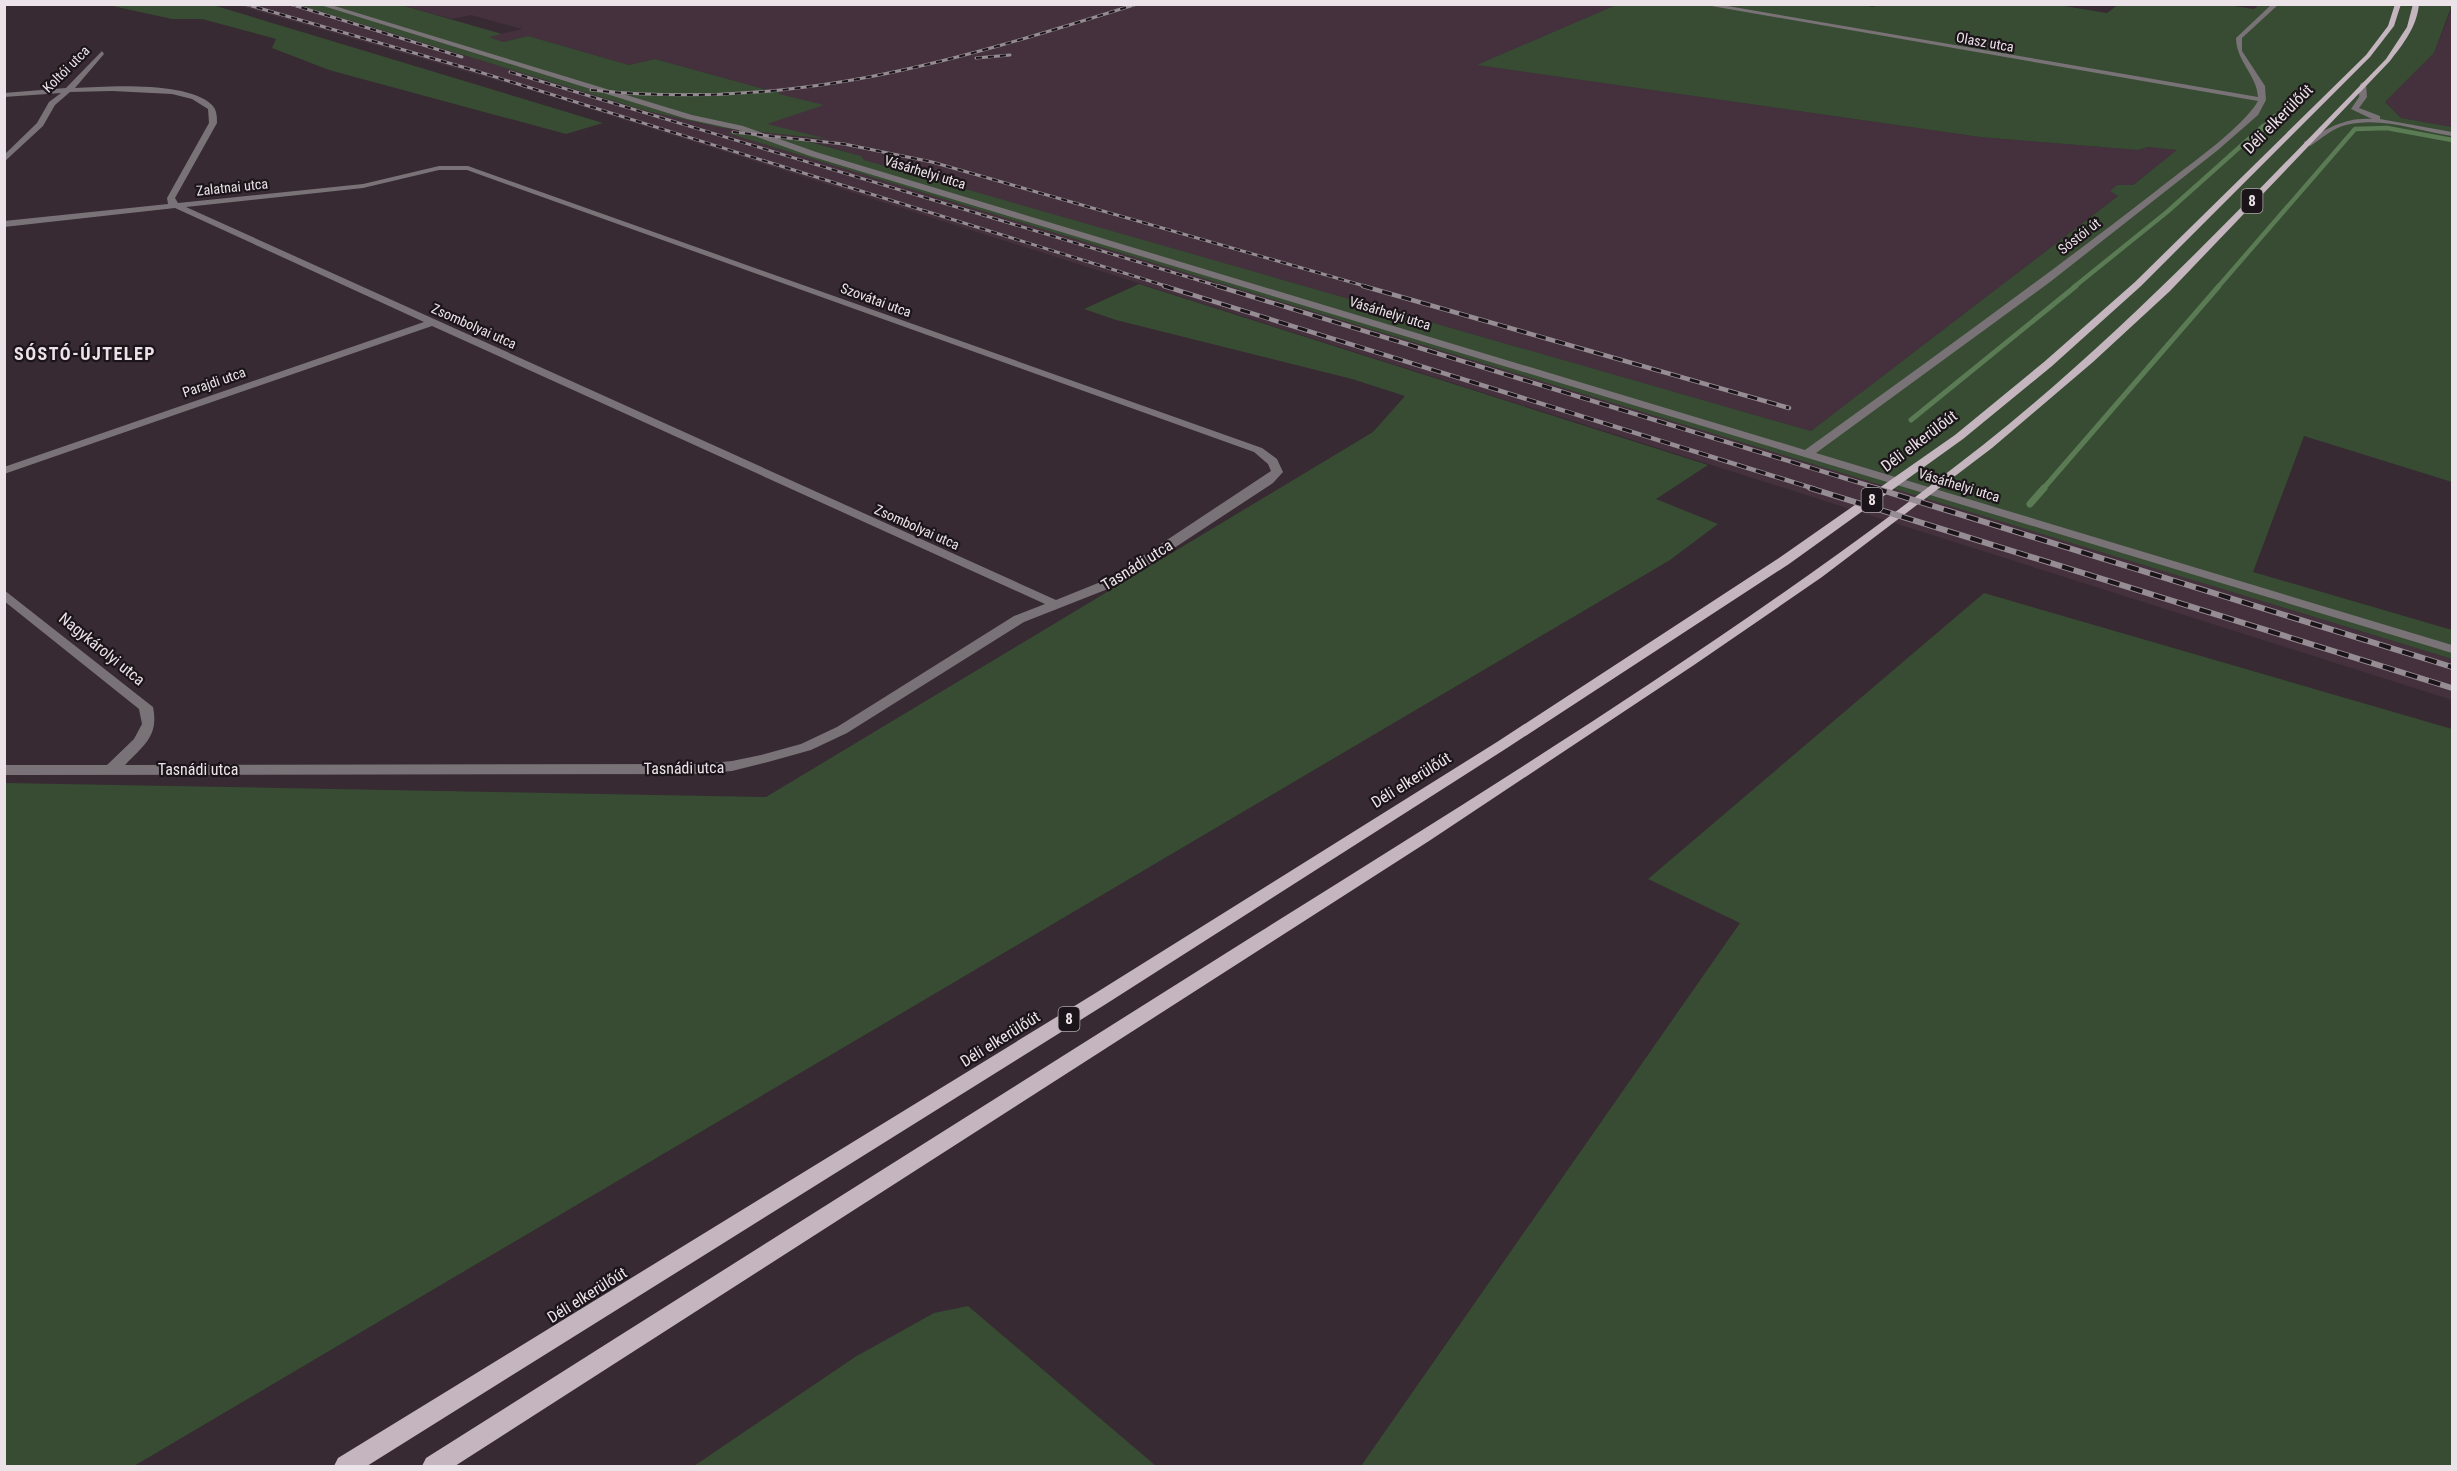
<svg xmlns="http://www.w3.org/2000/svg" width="2457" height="1471" font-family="'Roboto Condensed',sans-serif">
	<rect width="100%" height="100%" fill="#372a32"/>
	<g fill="#44313d">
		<path d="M237,5H299L647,111L722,128L820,138L766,124L779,94L778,89L768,90L655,59L629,65L528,36L503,42L488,37L522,29L471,15L452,19L401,5H1616L1479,65L1980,137L2138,150L2148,147L2178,150L1811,431L863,160L860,156L817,143L728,133L2452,659V700L533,91Z"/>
		<path d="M2452,8V127L2401,118L2385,102L2434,53Z"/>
	</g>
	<g fill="#374c33">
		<path d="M1859,4L1873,7L1877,4H2052L2107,13L2119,4H2221L2254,9L2260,4L2452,5L2434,53L2385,102L2401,118L2452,127V482L2304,436L2253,572L2452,630V659L724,132L810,142L861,156L864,160L1811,431L2118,196L2110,191L2117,185H2133L2177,150L2148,147L2138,150L1980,137L1477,65L1616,5Z"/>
		<path d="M108,5H213L603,123L566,134L329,70L272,48L276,39L202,19H172Z"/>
		<path d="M299,5H401L502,34L489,37L503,42L528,36L629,65L655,59L768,90L779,89V94L824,105L767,124L828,139L722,128L647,111Z"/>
		<path d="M1139,284L1708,465L1656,499L1718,524L1670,560L134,1466H5V783L766,797L1373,432L1405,396L1352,379L1116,320L1084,309Z"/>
		<path d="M1984,593L2452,729V1466H1361L1740,923L1648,879Z"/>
		<path d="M968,1306L1156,1466H694L855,1357L934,1313Z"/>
	</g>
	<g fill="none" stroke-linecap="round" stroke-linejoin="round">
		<path stroke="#5a7b54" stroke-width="3" d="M2262,127L2275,115"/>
		<g stroke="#5a7b54" stroke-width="4.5">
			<path d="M2260,129L2263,126"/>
			<path d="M2074,287L2167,212L2260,129L2270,131"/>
			<path d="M2218,287L2355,129L2387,128L2452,140"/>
		</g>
		<g stroke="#5a7b54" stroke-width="5">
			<path d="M1911,420L2076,286"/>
			<path d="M2043,489L2219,286"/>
		</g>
		<path stroke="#5a7b54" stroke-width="7" d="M2030,504L2044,488"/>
		<g fill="#797276" fill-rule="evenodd">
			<path d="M317,4H328L692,115L743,126L816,152L1805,450C1923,365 2041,280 2156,191C2183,169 2242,129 2258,101L1700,4H1716L2258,97C2257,75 2236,61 2236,38L2272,4H2279L2242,38V51L2265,86L2266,100L2258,115L2218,150L2050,282L1816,453L2452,645V653L810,156L738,130L687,119Z"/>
			<path d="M102,51L104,54L75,88C108,86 189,81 212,105C217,110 217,117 217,123L175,198L178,203L363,184L439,166H468L1262,448L1277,459L1283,472L1273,483L1118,585L1024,622L847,733L811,750L768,762L732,771L700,774L4,775V765H107L134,739L142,724L139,709L4,601V590L153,707C159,736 144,745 125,765L700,764L732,761L761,755L801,744L837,727L1014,616L1045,604L432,326L4,474V467L424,322L175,208L4,227V221L168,204L167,198L209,123L208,109L192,99L172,94L112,91L70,92L55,105L43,126L4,162V155L37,123L49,102L61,93L4,97V93L66,88ZM439,170H467L1254,452L1268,464L1271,471L1108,579L1056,600L186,207L363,188Z"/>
			<path d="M2363,82L2366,84L2367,97L2359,108L2380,116V119L2452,132V136C2419,131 2380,116 2346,125C2333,128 2321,139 2310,146H2304V142C2327,129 2345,117 2372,119L2351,109L2359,97L2360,84Z"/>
		</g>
		<g fill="#c4b5be" fill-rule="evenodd">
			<path d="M2395,4H2401L2394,26L2370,57L2141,286L2052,366L1963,439L1789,564L1507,748L1106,1004L367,1466H334L338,1458L1094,994L1497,742L1779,558L1955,435L2044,362L2135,282L2366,55L2388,26Z"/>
			<path d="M2413,4H2419C2417,27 2403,44 2390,61L2170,291L2093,362L1992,448L1822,577L1694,665L1429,841L455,1466H422L426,1458C703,1283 980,1108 1258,933C1504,779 1754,625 1983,445C2129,329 2256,192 2386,59L2407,27Z"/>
		</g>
		<defs>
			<g id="rail-far2">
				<path d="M245,4L473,70L1169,287"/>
				<path d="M290,4L462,57"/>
				<path d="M976,58L1010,55"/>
				<path d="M510,72L1221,287"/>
				<path d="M591,90C792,111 949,63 1137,4"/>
				<path d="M733,132L844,144L932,162L1368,287"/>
			</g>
			<g id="rail-far1">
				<path d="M1164,286L1815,489"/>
				<path d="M1217,286L1880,489"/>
				<path d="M1363,286L1789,408"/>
			</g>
			<g id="rail">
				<path d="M1810,488L2452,688"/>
				<path d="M1875,488L2452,667"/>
			</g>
		</defs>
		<use href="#rail-far2" stroke="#968c93" stroke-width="3"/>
		<use href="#rail-far1" stroke="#968c93" stroke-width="4.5"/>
		<use href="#rail" stroke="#968c93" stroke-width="6"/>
		<use href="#rail-far2" stroke="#1b1519" stroke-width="2" stroke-dasharray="6" stroke-linecap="butt"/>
		<use href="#rail-far1" stroke="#1b1519" stroke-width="3" stroke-dasharray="10" stroke-linecap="butt"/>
		<use href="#rail" stroke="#1b1519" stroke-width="4" stroke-dasharray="12" stroke-linecap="butt"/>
	</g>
	<g text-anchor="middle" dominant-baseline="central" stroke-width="4.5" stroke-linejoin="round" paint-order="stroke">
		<g font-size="14" fill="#ece3e9" stroke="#1b1519">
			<text transform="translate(1985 42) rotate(10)">Olasz utca</text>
			<text transform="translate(66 69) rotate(-45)">Koltói utca</text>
			<text transform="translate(925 172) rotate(17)">Vásárhelyi utca</text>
			<text transform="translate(232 187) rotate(-6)">Zalatnai utca</text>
			<text transform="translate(2079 236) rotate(-38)">Sóstói út</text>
			<text transform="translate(876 300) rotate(20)">Szovátai utca</text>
			<text transform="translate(1390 313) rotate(17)">Vásárhelyi utca</text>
			<text transform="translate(474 326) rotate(24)">Zsombolyai utca</text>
			<text transform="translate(214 382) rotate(-19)">Parajdi utca</text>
			<text transform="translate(1959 485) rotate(17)">Vásárhelyi utca</text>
			<text transform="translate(917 527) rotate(24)">Zsombolyai utca</text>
		</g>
		<g fill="#1b1519" stroke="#ada5ab" stroke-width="1.5">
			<rect x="2241.5" y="189" width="21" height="24" rx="4.5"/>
			<rect x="1861.5" y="488" width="21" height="24" rx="4.5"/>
			<rect x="1058.5" y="1007" width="21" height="24" rx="4.5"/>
		</g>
		<g font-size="15" font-weight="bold" fill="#ece3e9">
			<text x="2252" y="201">8</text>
			<text x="1872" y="500">8</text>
			<text x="1069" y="1019">8</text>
		</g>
		<g font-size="16" fill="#ece3e9" stroke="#1b1519">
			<text transform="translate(2278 119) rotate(-45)">Déli elkerülőút</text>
			<text transform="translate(1919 441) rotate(-37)">Déli elkerülőút</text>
			<text transform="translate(1137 565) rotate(-32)">Tasnádi utca</text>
			<text transform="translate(102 649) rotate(39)">Nagykárolyi utca</text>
			<text transform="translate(684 768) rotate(-1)">Tasnádi utca</text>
			<text x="198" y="769">Tasnádi utca</text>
			<text transform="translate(1411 780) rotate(-32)">Déli elkerülőút</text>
			<text transform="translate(1000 1039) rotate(-32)">Déli elkerülőút</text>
			<text transform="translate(587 1295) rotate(-32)">Déli elkerülőút</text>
		</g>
		<g font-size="18" font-weight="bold" letter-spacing="1.5" fill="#ece3e9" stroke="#1b1519">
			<text x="85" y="353">SÓSTÓ-ÚJTELEP</text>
		</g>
	</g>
	<rect width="2457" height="1471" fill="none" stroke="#ece3e9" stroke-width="12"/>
</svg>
